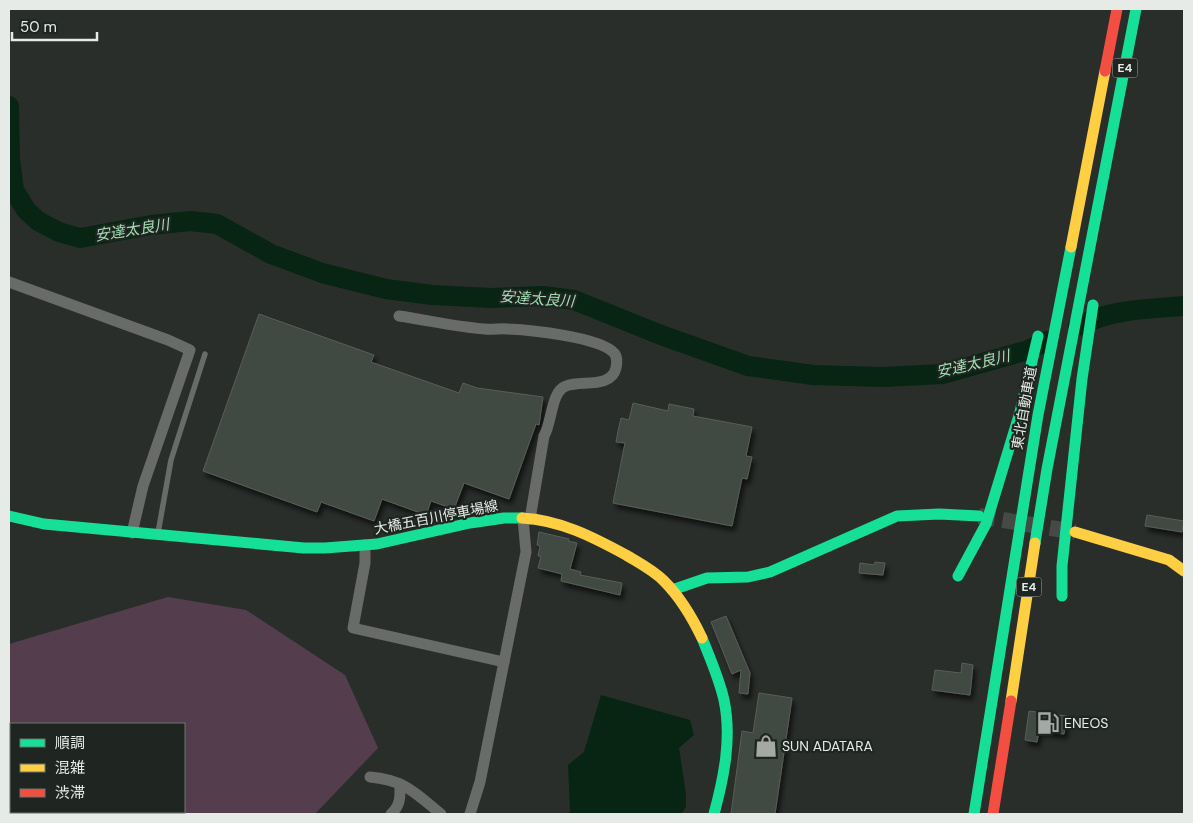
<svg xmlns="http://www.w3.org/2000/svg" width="1193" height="823" font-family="'DM Sans','Noto Sans JP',sans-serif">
	<defs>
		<filter id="shadow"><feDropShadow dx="3" dy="5" stdDeviation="2.5" flood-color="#0009"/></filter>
	</defs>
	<rect width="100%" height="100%" fill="#2a2e2b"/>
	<path fill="#543e4e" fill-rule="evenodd" d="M168,597L246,610L345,675L378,748L315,814H9V644ZM11,724H184V812H11Z"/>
	<path fill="#072512" d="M601,695L690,720L694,735L679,748L686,794V807L681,814H568L570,811L568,765L584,752Z"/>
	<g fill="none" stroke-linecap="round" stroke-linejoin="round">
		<g stroke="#072512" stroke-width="20">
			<path d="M9,106L10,159L14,190L26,210L38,221L59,232L80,238L151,225L191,221L217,224L271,254L322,273L386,289L432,295L491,298L543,296L574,300L661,335L748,366L813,375L883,377L943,374L1028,350L1047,341"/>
			<path d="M1078,326C1113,309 1146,309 1184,306"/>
		</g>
	</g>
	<g fill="#404842" stroke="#5a5d5a" filter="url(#shadow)">
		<path d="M259,314L374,355L371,362L459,393L463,383L477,388L543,397L539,425L536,424L509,499L464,483L454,509L431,501L426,515L382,499L374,521L321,502L317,512L203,471Z"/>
		<path d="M633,403L668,411L669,404L694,409L693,416L752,427L746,456L752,457L747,479L742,478L732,526L613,503L625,443L616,442L618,431L621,418L629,420Z"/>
		<path d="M1147,515L1184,521L1182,532L1145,526Z"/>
		<path d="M539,532L569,539L568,541L577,543L570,569L581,572L580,575L622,583L620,595L561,581L562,574L538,568L541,556H538L540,546L537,545Z"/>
		<path d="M875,562L885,563L883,575L859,573L860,563L874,565Z"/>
		<path d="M726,616L750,673L748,694L739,693L741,670L732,674L711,622Z"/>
		<path d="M962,663L973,665L970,695L932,690L935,670L961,673Z"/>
		<path d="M759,693L792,698L775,814H731L742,731L753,733Z"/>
		<path d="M1029,711L1067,716L1064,734L1039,731L1037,742L1025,740Z"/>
	</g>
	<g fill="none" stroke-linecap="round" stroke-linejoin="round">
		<path stroke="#464a47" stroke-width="16" stroke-dasharray="16 8" stroke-linecap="butt" d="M979,516L1075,532"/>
		<path stroke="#696b69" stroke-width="5.5" d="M158,533L171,460L205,354"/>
		<g stroke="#696b69" stroke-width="11">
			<path d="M9,282L168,340L190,350L143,486L132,533"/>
			<path d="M399,316C427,320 456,327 485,329C493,330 500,328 508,329C530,330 600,337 614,353C617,356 617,363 616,368C611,389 581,380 566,386C551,391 552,423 544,436L530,519"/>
			<path d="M365,545V563L353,628L504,662"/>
			<path d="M370,777C405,780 415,793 441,814"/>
			<path d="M391,814C401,805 400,797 400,784"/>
			<path d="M470,814L480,782L526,552L523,518"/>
		</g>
		<g stroke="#16e098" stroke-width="11">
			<path d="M9,516L44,524L304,548H325L377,544L470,523L504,518H522"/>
			<path d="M1035,543L1047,469L1136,9"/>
			<path d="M958,576L986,524L1020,412L1038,336"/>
			<path d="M672,590L707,578L748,577L770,572L897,516L939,514L979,516"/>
			<path d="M1062,596V566L1082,379L1093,305"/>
			<path d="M702,638C710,658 719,678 724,700C732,738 724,777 714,814"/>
			<path d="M974,814L1038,415L1071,247"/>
		</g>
		<g stroke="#ffcf43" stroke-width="11">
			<path d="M1071,247L1105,71"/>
			<path d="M522,518C560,520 593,537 626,555C639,563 653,570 664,581C680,597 692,617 702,638"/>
			<path d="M1075,532L1169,560L1184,571"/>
			<path d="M1011,701L1035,543"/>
		</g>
		<g stroke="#f24e42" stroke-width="11">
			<path d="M1105,71L1117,9"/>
			<path d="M993,814L1011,701"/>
		</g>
	</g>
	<defs>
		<symbol id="fuel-bare" viewBox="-9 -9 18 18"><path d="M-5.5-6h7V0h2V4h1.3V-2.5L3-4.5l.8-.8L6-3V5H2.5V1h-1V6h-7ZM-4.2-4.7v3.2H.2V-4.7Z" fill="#a4a9a6" stroke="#1f2621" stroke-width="2.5" paint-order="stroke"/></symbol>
		<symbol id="shop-bare" viewBox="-9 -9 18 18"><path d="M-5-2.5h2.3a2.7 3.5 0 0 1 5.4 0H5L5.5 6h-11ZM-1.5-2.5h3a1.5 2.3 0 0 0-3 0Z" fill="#a4a9a6" stroke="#1f2621" stroke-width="2.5" paint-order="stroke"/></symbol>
	</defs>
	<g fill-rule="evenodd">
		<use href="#fuel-bare" x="1032" y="707" width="32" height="32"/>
		<use href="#shop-bare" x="750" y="730" width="32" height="32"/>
	</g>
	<g text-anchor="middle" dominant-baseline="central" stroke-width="4.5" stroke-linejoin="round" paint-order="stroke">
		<g fill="#1f2621" stroke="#aab0ac" stroke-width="1">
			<rect x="1112.5" y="58.5" width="25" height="19" rx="4"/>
			<rect x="1016.5" y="577.5" width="25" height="19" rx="4"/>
		</g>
		<g font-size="12" font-weight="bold" fill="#e6ebe8">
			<text x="1125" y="68">E4</text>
			<text x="1029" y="587">E4</text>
		</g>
		<g font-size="14" fill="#e6ebe8" stroke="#1f2621">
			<text transform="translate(1024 408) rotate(-80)">東北自動車道</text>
			<text transform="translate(436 517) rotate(-11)">大橋五百川停車場線</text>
		</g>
		<g font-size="14" fill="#e6ebe8" stroke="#1f2621" text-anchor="start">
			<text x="1064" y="723">ENEOS</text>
			<text x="782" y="746">SUN ADATARA</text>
		</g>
		<g font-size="15" font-style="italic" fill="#a4deb5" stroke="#1f2621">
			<text transform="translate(132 230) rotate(-9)">安達太良川</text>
			<text transform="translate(537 299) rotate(4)">安達太良川</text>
			<text transform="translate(973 364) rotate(-13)">安達太良川</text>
		</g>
	</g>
	<rect width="1193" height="823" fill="none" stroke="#e6ebe8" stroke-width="20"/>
	<rect x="10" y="723" width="175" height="90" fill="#1f2621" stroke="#6f7571"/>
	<rect x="20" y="739" width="25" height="8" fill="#16e098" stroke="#6f7571"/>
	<text x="55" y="748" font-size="15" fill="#e6ebe8">順調</text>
	<rect x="20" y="764" width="25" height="8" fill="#ffcf43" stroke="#6f7571"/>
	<text x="55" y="773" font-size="15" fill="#e6ebe8">混雑</text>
	<rect x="20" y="789" width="25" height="8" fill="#f24e42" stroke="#6f7571"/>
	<text x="55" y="798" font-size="15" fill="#e6ebe8">渋滞</text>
	<path d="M12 32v8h85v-8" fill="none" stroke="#e6ebe8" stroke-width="2.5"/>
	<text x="20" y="32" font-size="15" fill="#e6ebe8" stroke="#1f2621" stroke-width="4" paint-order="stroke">50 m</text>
</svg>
